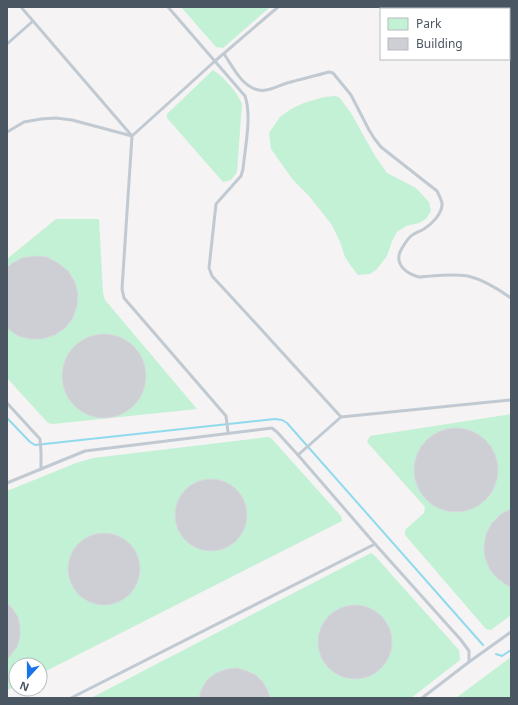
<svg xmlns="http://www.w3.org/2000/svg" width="518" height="705" font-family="'Noto Sans',sans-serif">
	<rect width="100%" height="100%" fill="#f5f3f3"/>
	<g fill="#c3f1d5">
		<path d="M181,7H270L223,48L216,47Z"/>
		<path d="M213,70C224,77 237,92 242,104L237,172L231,180L223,182L167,118V114Z"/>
		<path d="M335,96L339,97L351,113L375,156L387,173L416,188L429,202L431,211L426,219L419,223L406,226L397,232L392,241L387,256L376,270L370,274L358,275L351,266L345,257L340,242L332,225L309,196L293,180L271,149L269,133L280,117L291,109L304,103L324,97Z"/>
		<path d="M56,219H99L103,293L105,300L197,409L53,424L48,423L7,378V259Z"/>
		<path d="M511,414V615L491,630L486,629L405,535V530L424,513L425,507L367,442L370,436Z"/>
		<path d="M269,437L272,439L341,516L342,521L40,674V665H16V686L7,690V491L76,463L93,458Z"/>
		<path d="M371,553L375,556L459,650L460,660L411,698H91Z"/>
		<path d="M511,657V698H456Z"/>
	</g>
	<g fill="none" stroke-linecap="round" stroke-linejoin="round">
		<g stroke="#90daee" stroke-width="2">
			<path d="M7,418L30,442L35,445L275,419L282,420L287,423L483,645"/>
			<path d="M496,654L502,656L511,650"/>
		</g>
	</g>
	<g fill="#cdcfd5" stroke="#d7d9de">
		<path d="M34,256L47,257L58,263L68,271L75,282L78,294L77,306L73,318L65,328L55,335L42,339H30L18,336L7,328V268L11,264L22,258Z"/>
		<circle cx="104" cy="376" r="42"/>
		<circle cx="456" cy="470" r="42"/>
		<circle cx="211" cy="515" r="36"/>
		<path d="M511,509V588L498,579L490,570L485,558L484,546L486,534L492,523L501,514Z"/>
		<circle cx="104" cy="569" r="36"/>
		<path d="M7,603L12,608L18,617L20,627V637L17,647L7,660Z"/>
		<circle cx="355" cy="642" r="37"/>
		<path d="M237,668L247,671L256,675L263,682L268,691L270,698H199L201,690L207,680L216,673L227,669Z"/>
	</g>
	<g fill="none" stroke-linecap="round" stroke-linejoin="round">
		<g stroke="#c1cad2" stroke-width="3">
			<path d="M21,7L33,21L132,136L215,61L278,7"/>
			<path d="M168,7L245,96C252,116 245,148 243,169L241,176L216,204L209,268L212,276L248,315L341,417L298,455"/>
			<path d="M7,44L33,21"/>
			<path d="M224,54C231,64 240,82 251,87C255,90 262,91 266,90C273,89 280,85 287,83C301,79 315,76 329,72L333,73L351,95L369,130L374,138L381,147L437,191C439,195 441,199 442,203C443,213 432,224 424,229C419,232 414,233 410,237C406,241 403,246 400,252C395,265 407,274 419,277C423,277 427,276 431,276C443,275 456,274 468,276C484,280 497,288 511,298"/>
			<path d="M7,132L24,122L41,119L56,118L72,120L132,136L122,289L124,298L226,416L228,432"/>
			<path d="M7,403L40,439L41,452V469L7,483"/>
			<path d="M341,417L511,400"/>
			<path d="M41,469L85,451L272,428L277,432L298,455L375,544L461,640L469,651V662L422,698"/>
			<path d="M469,662L511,632"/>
			<path d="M71,698L375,544"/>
		</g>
	</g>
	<rect width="518" height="705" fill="none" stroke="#4a5661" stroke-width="16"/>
	<rect x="380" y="8" width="130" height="52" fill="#ffffff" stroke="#b7bbc0"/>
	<rect x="388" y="18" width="20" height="12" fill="#c3f1d5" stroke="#b7bbc0"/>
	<text x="416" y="28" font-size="12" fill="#4a5661">Park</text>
	<rect x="388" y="38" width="20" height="12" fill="#cdcfd5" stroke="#b7bbc0"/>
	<text x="416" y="48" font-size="12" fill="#4a5661">Building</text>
	<g transform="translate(28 677) rotate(201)"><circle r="19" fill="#ffffff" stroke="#b7bbc0"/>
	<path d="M0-3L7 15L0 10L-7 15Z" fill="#1a73e8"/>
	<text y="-6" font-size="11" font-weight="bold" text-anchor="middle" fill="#4a5661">N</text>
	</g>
</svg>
